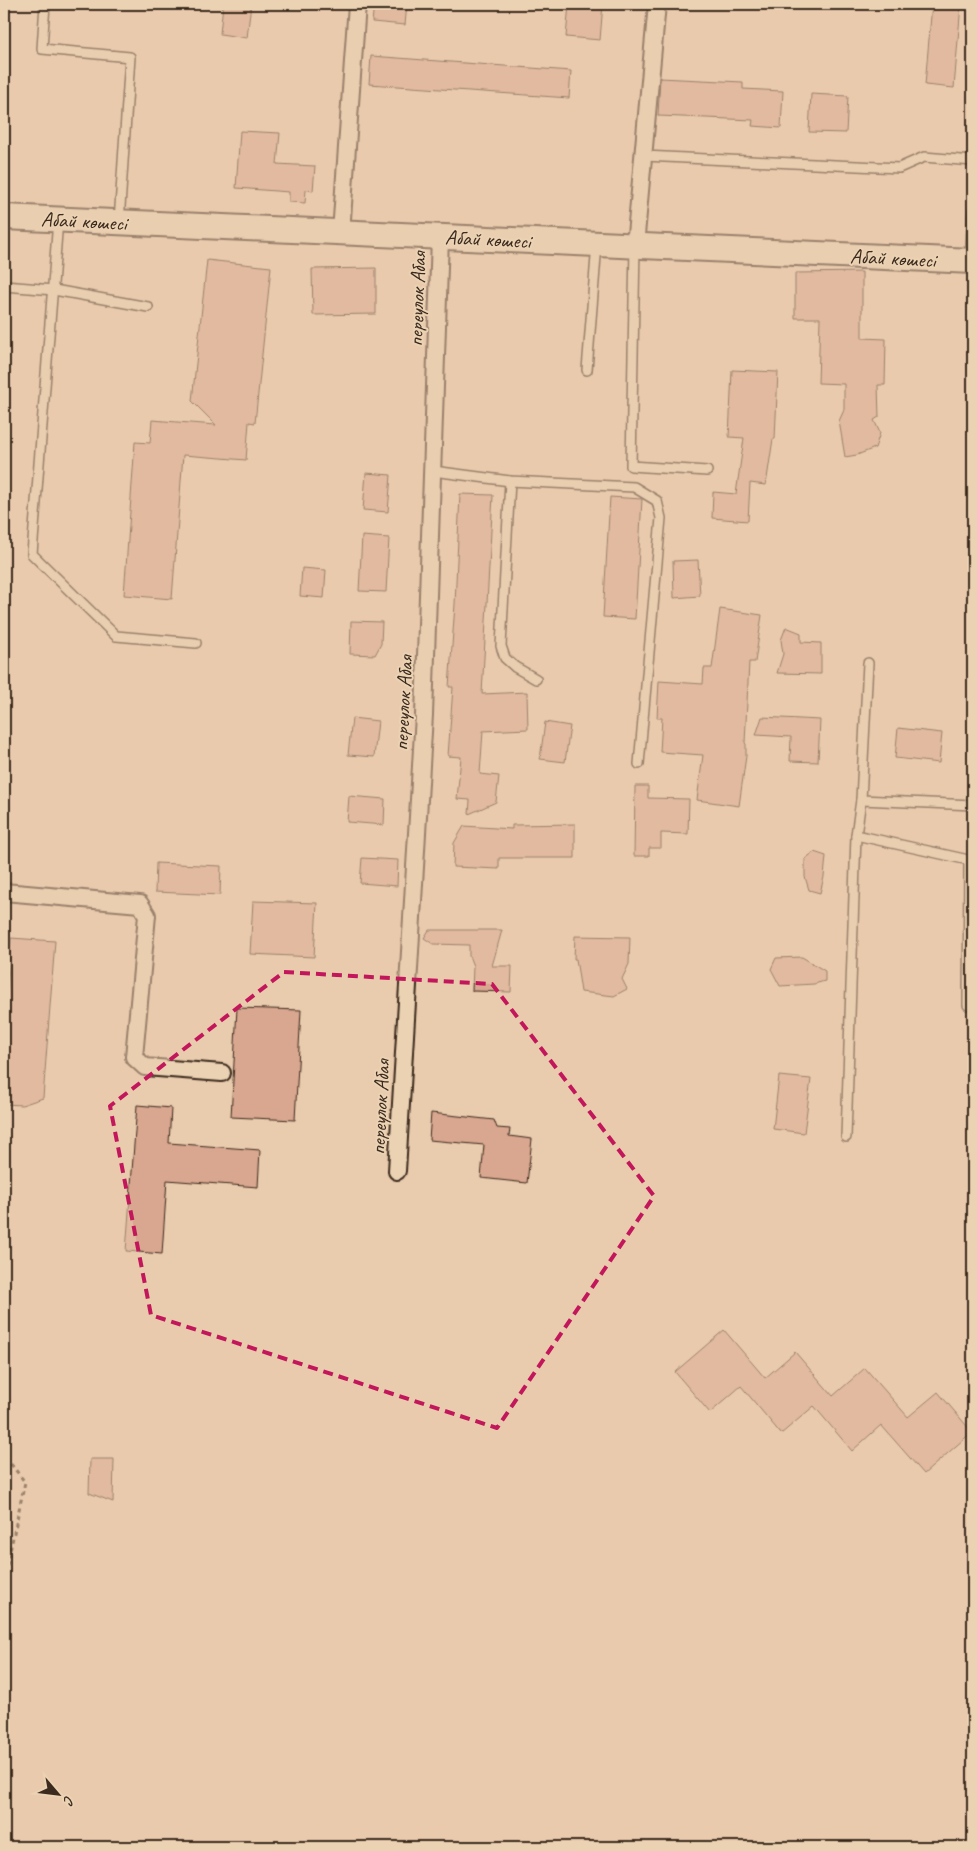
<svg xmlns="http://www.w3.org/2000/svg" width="977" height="1851" font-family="Caveat,sans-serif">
	<rect width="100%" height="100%" fill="#e9cbad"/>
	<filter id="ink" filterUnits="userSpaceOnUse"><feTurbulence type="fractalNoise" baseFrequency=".02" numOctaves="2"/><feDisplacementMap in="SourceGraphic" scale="10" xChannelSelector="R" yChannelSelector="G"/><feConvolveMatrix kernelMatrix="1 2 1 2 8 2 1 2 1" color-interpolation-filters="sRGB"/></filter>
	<g filter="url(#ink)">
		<g fill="#d9a68f" stroke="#3b2a1e">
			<path d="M223,4H251L247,38L220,34Z"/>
			<path d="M374,4H407L405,25L372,22Z"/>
			<path d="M569,4H603L600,40L566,37Z"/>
			<path d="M932,4H961L954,88L925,85Z"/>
			<path d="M371,56L571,71L569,98L369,84Z"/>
			<path d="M660,78L743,82V89L783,91L781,128L752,126L753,120L658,116Z"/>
			<path d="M811,94L848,96L846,133L809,132Z"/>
			<path d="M240,131L280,133L277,164L315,166L313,191L306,190L305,203L289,202V192L236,188Z"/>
			<path d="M207,260L271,267L255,423L249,422L246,460L183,455L172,599L124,595L135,442L150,443L152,420L216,425L192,401Z"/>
			<path d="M376,268V314L313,315L312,269Z"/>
			<path d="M862,272V338L886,339L885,385H878L879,417L874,420L880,433L875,448L857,455L845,457L839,421L844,410V384L818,383L820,318H795V273Z"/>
			<path d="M732,370L778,372L775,439H773L766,485L750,483L748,521L712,518L713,492L736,494L744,438L729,437Z"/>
			<path d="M366,473L391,475L388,512L363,510Z"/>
			<path d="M460,494L493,495L482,694L527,692L528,729L483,731L480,774L499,776L496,802L469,814L470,800L457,799L461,757L448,756L453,687H449L455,604Z"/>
			<path d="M610,497L642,499L635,619L603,617Z"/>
			<path d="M362,536L389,538L386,592L359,591Z"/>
			<path d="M698,560L700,596L674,598L673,561Z"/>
			<path d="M302,568L326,570L324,598L300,596Z"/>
			<path d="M720,609L762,615L755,662H749L745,743L746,744V756L739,806L697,800L703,755L660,752L662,718H657L659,681L703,684L704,668H712Z"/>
			<path d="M351,621L382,622L381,644L375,655L350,654Z"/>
			<path d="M786,627L801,633V642L821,643V674L777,673L783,654L781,640Z"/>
			<path d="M762,717L820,720L818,762L790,761L791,737L756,735Z"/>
			<path d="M352,718L378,721L374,757L348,755Z"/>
			<path d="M545,722L570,726L565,762L540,759Z"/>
			<path d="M898,728L942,733L939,763L895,758Z"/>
			<path d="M635,786H648V798L689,799L688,834L661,833V848H649V856H634Z"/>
			<path d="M349,796L385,799L384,825L347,822Z"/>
			<path d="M575,824V858H499V869L453,867L454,843L464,826L512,829V825Z"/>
			<path d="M814,852L826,856L824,877L820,893L809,890L805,877V859Z"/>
			<path d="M362,858L398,860L397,886L360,883Z"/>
			<path d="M156,863L221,866L220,895L155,892Z"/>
			<path d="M253,901L317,903L314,957L250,954Z"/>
			<path d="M429,930H502L492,966H512L511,992L472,991L473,966L469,956V945L433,944L424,938Z"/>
			<path d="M575,936L630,937L629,964L622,979L627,989L614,996L581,992L576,959H574Z"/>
			<path d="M11,938L55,941L43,1098L22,1105L4,1104V1036Z"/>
			<path d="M802,957L825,971V981L814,984L780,986L771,969L776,958Z"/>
			<path d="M237,1008L301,1010L295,1120L231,1117Z"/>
			<path d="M779,1076L811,1079L804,1133L773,1129Z"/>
			<path d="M137,1105L171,1108L169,1143L260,1150L258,1187L167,1180L162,1254L126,1251Z"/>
			<path d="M431,1113L494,1120L497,1128L510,1129L509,1136L532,1139L527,1183L481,1178L484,1145L429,1140Z"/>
			<path d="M724,1330L765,1378L795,1352L833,1396L865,1368L908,1417L938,1392L972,1432L924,1474L881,1425L852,1451L814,1406L781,1434L741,1386L710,1413L675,1372Z"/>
			<path d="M90,1459H114L113,1502L89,1493Z"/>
		</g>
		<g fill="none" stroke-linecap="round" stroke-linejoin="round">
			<defs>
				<g id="service">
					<path d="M45,4L42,49L130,57L119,222"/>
					<path d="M644,156L899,168L924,157L973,161"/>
					<path d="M58,220L32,554L116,636L196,643"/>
					<path d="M635,246L631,466L707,471"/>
					<path d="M970,261L973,211"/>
					<path d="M4,286L54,290L148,307"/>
					<path d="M587,370L597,244"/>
					<path d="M433,471L510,481L634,487L657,501L661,518L639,764"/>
					<path d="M510,481L501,646L505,658L515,667L536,679"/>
					<path d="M861,800L973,805"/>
					<path d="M856,835L973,861"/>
					<path d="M968,1005L969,860"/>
					<path d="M846,1137L856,835L861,800L868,663"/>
				</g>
				<g id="minor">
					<path d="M341,233L357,4"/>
					<path d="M635,246L657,4"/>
					<path d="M4,892L140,904L147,915L134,1057L145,1067L222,1073"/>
					<path d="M397,1171L424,715L440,237"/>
				</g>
				<path id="secondary" d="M4,217L973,261"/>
			</defs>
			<use href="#service" stroke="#3b2a1e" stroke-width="12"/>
			<use href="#minor" stroke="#3b2a1e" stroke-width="20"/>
			<use href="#secondary" stroke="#3b2a1e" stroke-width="28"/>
			<path stroke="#3b2a1e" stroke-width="3" stroke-dasharray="4 4" stroke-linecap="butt" d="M4,1460L10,1463L25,1482L4,1579"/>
			<use href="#service" stroke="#ebd2b3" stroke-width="9"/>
			<use href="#minor" stroke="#ebd2b3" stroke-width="16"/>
			<use href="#secondary" stroke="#ebd2b3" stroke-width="24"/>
		</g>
	</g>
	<path d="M0 0H977V1851H0ZM284,972L492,984L654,1196L497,1428L151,1315L110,1106Z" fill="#e9cbad" fill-opacity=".55" fill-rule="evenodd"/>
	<path fill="none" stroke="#c2185b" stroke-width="4" stroke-dasharray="10 6" stroke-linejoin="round" d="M284,972L492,984L654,1196L497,1428L151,1315L110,1106Z"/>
	<g text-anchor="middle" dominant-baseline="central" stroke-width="4" stroke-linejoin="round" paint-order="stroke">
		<g font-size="21" fill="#3b2a1e" stroke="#ebd2b3">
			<text transform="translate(84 221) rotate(3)">Абай көшесі</text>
			<text transform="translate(488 239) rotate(3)">Абай көшесі</text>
			<text transform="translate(893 258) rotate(3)">Абай көшесі</text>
			<text transform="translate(417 299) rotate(-88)">переулок Абая</text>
			<text transform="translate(403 703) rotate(-87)">переулок Абая</text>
			<text transform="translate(380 1107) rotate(-87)">переулок Абая</text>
		</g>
	</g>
	<rect width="977" height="1851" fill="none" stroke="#ebd2b3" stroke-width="20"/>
	<rect x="10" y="10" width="957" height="1831" fill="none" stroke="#3b2a1e" stroke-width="2" filter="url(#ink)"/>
	<g transform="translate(58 1794) rotate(118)" stroke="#ebd2b3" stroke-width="4" paint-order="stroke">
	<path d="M0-4L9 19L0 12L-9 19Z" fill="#3b2a1e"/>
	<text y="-8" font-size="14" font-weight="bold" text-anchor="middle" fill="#3b2a1e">С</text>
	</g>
</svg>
